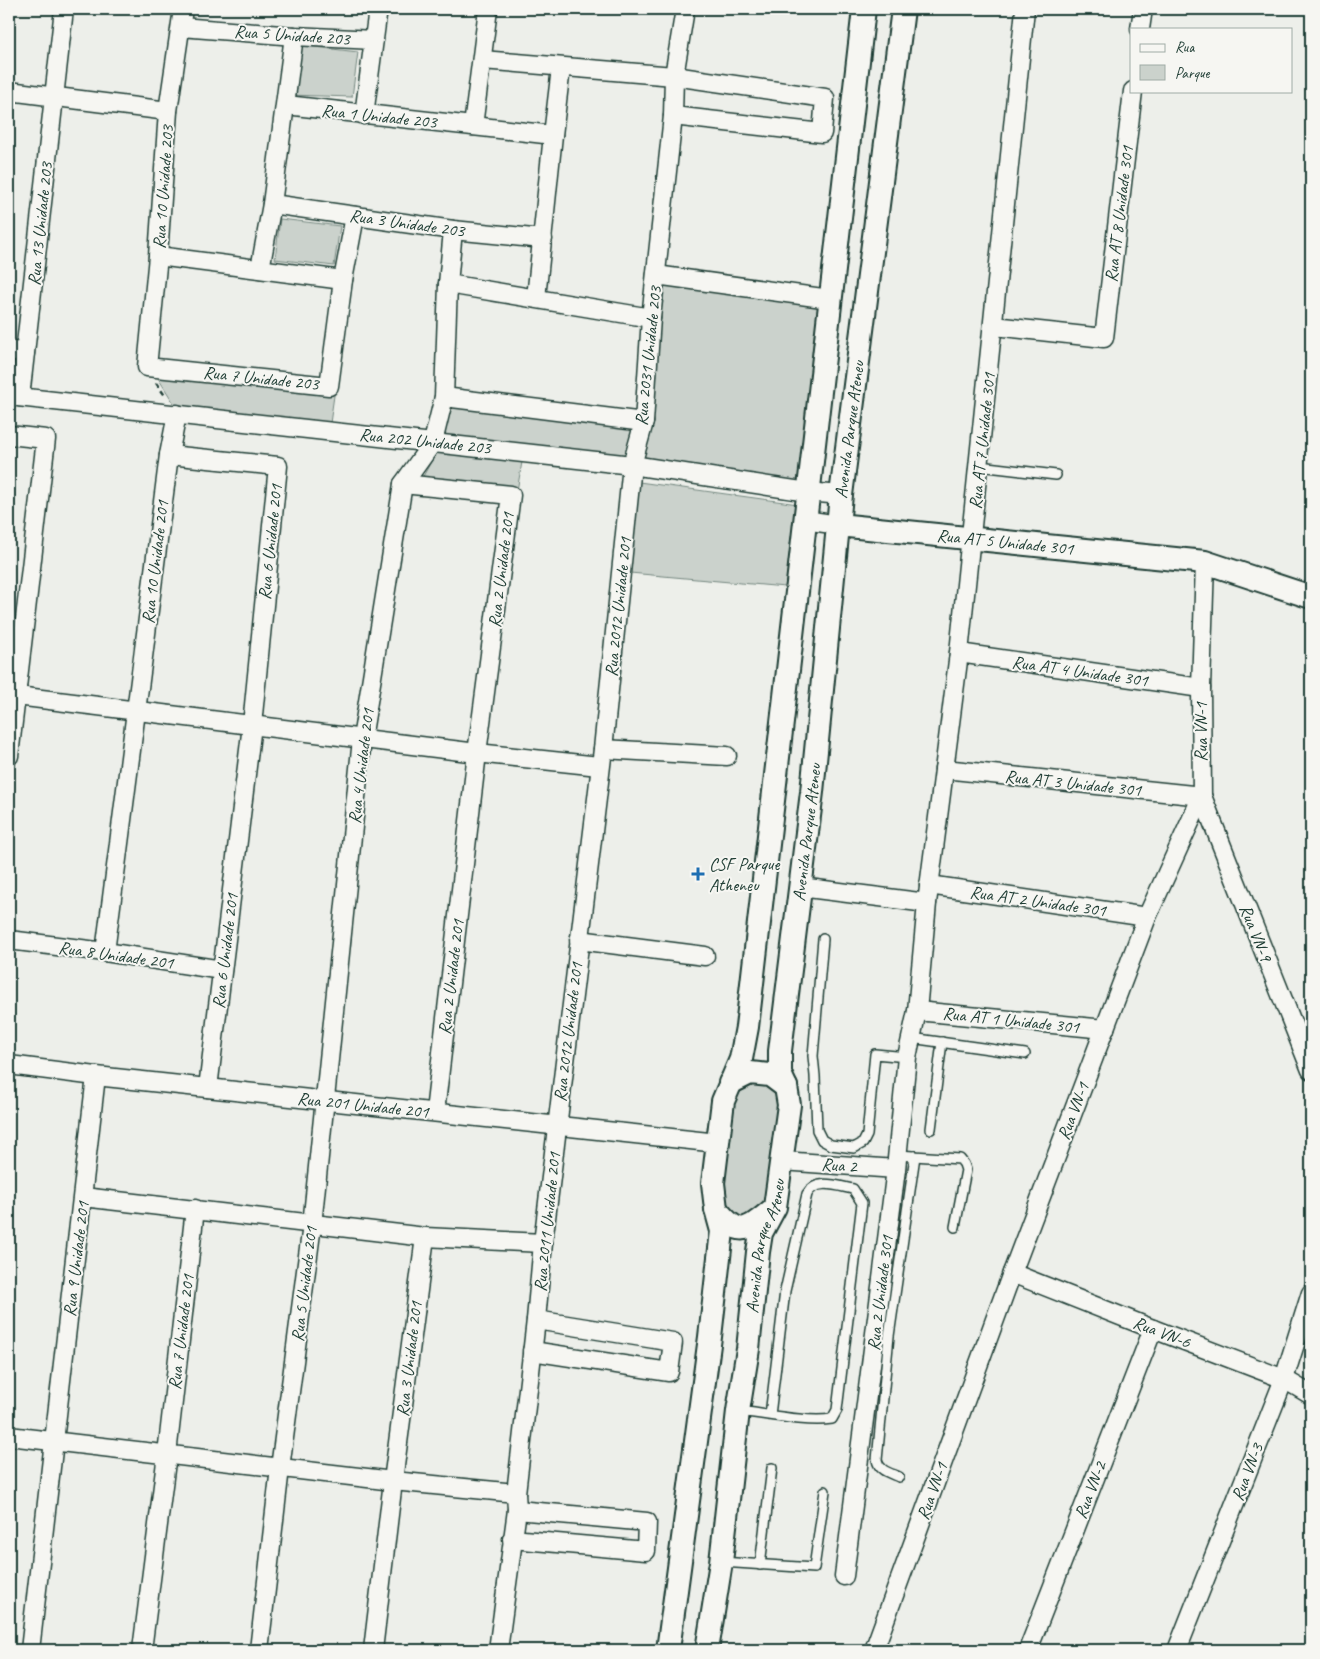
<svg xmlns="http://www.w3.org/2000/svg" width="1320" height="1659" font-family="Caveat,sans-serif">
	<rect width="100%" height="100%" fill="#edefea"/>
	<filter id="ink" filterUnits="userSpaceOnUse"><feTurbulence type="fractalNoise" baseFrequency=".02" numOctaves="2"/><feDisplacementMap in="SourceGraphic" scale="10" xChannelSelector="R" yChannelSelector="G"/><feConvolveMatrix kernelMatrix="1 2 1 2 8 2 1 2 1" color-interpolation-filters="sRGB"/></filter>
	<g filter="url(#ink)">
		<g fill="#cbd2cc" stroke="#758880">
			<path d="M298,45L358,52L352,97L290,95Z"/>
			<path d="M280,219L340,226L334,266L275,259Z"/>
			<path d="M661,284L824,306L801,484L641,463Z"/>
			<path d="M153,370L335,389L330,423L180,413Z"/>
			<path d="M449,405L634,425L628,456L441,439Z"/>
			<path d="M437,451L522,462L517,491L421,480Z"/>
			<path d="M639,482L798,504L785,587L630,573Z"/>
			<path d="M767,1083L781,1098L770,1205L745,1222L720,1205L730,1101L745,1084Z"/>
		</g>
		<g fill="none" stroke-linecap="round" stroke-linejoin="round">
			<defs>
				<g id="service">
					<path d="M979,466L1056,475"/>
					<path d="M823,939L813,1056L815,1076L817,1130L822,1140L831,1145L854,1148L863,1143L867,1135L875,1054L907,1057"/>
					<path d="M911,1038L1025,1054"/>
					<path d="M931,1129L942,1042"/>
					<path d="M898,1155L960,1159L964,1164L966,1170L955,1227"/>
					<path d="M739,1411C765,1414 807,1423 832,1419L837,1410L862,1203L853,1189C837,1186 816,1178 807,1194L785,1291L770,1415"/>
					<path d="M899,1477C890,1473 879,1471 877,1460L889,1336L915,1156"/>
					<path d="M721,1562L814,1568L825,1491"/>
					<path d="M760,1565L772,1468"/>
				</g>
				<g id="minor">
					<path d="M183,9L168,111L158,256L147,367L329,386L343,280L355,216"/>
					<path d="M181,27L294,36L374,40"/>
					<path d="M1140,29L1143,9"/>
					<path d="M482,60L674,76L825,98L822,133L673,116"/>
					<path d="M9,91L168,111"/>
					<path d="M286,105L553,135"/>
					<path d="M364,115L378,9"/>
					<path d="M473,126L488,9"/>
					<path d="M272,204L453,230L543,239"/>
					<path d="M158,256L343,280"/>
					<path d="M260,269L272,204L294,36"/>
					<path d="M656,275L830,299"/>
					<path d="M448,284L651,318"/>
					<path d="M536,298L553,135L561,68"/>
					<path d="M994,326L1104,338L1133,91"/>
					<path d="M9,350L25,353"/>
					<path d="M9,396L632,465L808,492L841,495"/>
					<path d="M20,397L64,9"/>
					<path d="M444,397L644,422"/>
					<path d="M9,435L46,439L9,756"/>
					<path d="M169,455L278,466L252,725L208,1088"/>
					<path d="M403,484L511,495L477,753L435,1112"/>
					<path d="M805,520L838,525"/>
					<path d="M959,653L1201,688"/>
					<path d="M9,695L477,753L599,766"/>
					<path d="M603,749L727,756"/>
					<path d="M944,769L1202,796"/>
					<path d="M1202,796L1311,1070"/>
					<path d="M929,885L1147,917"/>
					<path d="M800,887L927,903"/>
					<path d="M9,940L105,952L222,970"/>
					<path d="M579,940L705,956"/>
					<path d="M105,952L169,455L177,414"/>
					<path d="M917,1011L1105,1029"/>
					<path d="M9,1065L96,1076L718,1143"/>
					<path d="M782,1161L896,1169"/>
					<path d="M83,1197L425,1237L543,1243"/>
					<path d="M1012,1273L1153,1329L1284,1379L1311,1395"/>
					<path d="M532,1351L669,1372L673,1342L536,1320"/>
					<path d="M9,1436L393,1481L516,1493"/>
					<path d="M512,1539L646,1551L647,1522L517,1510"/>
					<path d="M844,1576L896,1169L907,1057L917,1011L927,903L959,653L1025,9"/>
					<path d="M30,1650L96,1076"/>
					<path d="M142,1650L167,1454L195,1209"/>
					<path d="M259,1650L280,1468L312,1225L362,739L403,484L433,442L444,397L448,284L453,230"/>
					<path d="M373,1650L393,1481L425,1237"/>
					<path d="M498,1650L517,1510L516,1493L536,1320L543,1243L603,749L632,465L644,422L651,318L673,116L674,76L685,9"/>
					<path d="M874,1650L1012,1273L1147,917L1202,796L1201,688L1205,562"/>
					<path d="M1028,1650L1153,1329"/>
					<path d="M1177,1650L1284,1379L1311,1293"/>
				</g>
				<g id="tertiary">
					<path id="s1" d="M838,525L1205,562L1311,597"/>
					<path d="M730,1083L750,1073L770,1075L786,1087"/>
					<path d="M716,1209C739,1237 746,1232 771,1211"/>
					<path d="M668,1650L710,1337L722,1231L716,1209L713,1183L723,1101L741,1059L747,1027L864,9"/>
					<path id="s2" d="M707,1650L721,1562L738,1411L748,1349L758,1252L761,1233L775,1207L789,1105L786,1087L780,1074V1051L812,792L841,495L903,9"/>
				</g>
			</defs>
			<use href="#service" stroke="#1f3d34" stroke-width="12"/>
			<use href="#minor" stroke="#1f3d34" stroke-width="21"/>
			<use href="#tertiary" stroke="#1f3d34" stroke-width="26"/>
			<path stroke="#1f3d34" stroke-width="2.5" stroke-dasharray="5 4" stroke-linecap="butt" d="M156,383L166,397"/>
			<use href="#service" stroke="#f6f6f2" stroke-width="9"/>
			<use href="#minor" stroke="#f6f6f2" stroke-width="18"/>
			<use href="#tertiary" stroke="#f6f6f2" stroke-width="22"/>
		</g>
	</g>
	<path fill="#1f6fb2" stroke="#f6f6f2" stroke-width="2" d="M695.5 866.5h5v5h5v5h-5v5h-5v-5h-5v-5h5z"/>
	<g text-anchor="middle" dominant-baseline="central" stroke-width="4" stroke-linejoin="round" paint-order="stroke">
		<g font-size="18" fill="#1f3d34" stroke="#f6f6f2">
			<text transform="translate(292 35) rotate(4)">Rua 5 Unidade 203</text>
			<text transform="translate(379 116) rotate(6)">Rua 1 Unidade 203</text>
			<text transform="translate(163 187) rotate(-86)">Rua 10 Unidade 203</text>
			<text transform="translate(1119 214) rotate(-83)">Rua AT 8 Unidade 301</text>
			<text transform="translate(407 223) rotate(8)">Rua 3 Unidade 203</text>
			<text transform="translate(40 224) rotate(-84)">Rua 13 Unidade 203</text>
			<text transform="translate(648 356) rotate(-84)">Rua 2031 Unidade 203</text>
			<text transform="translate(261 378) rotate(6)">Rua 7 Unidade 203</text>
			<text stroke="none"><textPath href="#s2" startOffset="1234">Avenida Parque Ateneu</textPath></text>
			<text transform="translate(425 441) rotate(6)">Rua 202 Unidade 203</text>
			<text transform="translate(982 441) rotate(-84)">Rua AT 7 Unidade 301</text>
			<text stroke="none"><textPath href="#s1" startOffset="168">Rua AT 5 Unidade 301</textPath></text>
			<text transform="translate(270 542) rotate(-84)">Rua 6 Unidade 201</text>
			<text transform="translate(155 562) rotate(-83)">Rua 10 Unidade 201</text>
			<text transform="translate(501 570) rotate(-83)">Rua 2 Unidade 201</text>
			<text transform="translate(618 607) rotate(-84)">Rua 2012 Unidade 201</text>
			<text transform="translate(1080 671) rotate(8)">Rua AT 4 Unidade 301</text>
			<text transform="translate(1201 732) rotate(-90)">Rua VN-1</text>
			<text transform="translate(361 766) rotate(-83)">Rua 4 Unidade 201</text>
			<text transform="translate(1073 783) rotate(6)">Rua AT 3 Unidade 301</text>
			<text stroke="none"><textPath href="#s2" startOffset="829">Avenida Parque Ateneu</textPath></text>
			<text transform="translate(1038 901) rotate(8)">Rua AT 2 Unidade 301</text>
			<text transform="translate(1256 933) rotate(68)">Rua VN-9</text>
			<text transform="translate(225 951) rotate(-83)">Rua 6 Unidade 201</text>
			<text transform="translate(116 955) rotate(8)">Rua 8 Unidade 201</text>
			<text transform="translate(451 977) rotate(-83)">Rua 2 Unidade 201</text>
			<text transform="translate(1011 1020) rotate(6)">Rua AT 1 Unidade 301</text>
			<text transform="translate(568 1032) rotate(-83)">Rua 2012 Unidade 201</text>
			<text transform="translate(363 1105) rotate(6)">Rua 201 Unidade 201</text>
			<text transform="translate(1073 1111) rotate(-69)">Rua VN-1</text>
			<text transform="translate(839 1165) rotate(4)">Rua 2</text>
			<text transform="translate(547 1222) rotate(-84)">Rua 2011 Unidade 201</text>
			<text stroke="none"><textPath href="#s2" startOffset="409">Avenida Parque Ateneu</textPath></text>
			<text transform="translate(76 1259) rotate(-83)">Rua 9 Unidade 201</text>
			<text transform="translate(304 1284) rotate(-83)">Rua 5 Unidade 201</text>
			<text transform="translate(880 1293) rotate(-83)">Rua 2 Unidade 301</text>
			<text transform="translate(181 1332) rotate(-83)">Rua 7 Unidade 201</text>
			<text transform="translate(1162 1332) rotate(21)">Rua VN-6</text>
			<text transform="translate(409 1359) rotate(-83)">Rua 3 Unidade 201</text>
			<text transform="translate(1247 1472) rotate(-69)">Rua VN-3</text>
			<text transform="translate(1090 1490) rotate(-69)">Rua VN-2</text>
			<text transform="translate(932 1491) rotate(-70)">Rua VN-1</text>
		</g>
		<g font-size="18" fill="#1f3d34" stroke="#f6f6f2" text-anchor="start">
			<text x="709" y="864">CSF Parque<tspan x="709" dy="21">Atheneu</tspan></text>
		</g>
	</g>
	<rect width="1320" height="1659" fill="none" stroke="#f6f6f2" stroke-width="30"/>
	<rect x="15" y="15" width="1290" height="1629" fill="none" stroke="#1f3d34" stroke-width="2" filter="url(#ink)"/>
	<rect x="1130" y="28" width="162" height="65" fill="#f6f6f2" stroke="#a0aca6"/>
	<rect x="1140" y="44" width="25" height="8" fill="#f6f6f2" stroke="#a0aca6"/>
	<text x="1175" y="52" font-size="15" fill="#1f3d34">Rua</text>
	<rect x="1140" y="65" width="25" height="15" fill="#cbd2cc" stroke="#a0aca6"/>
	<text x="1175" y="78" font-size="15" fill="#1f3d34">Parque</text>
</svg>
